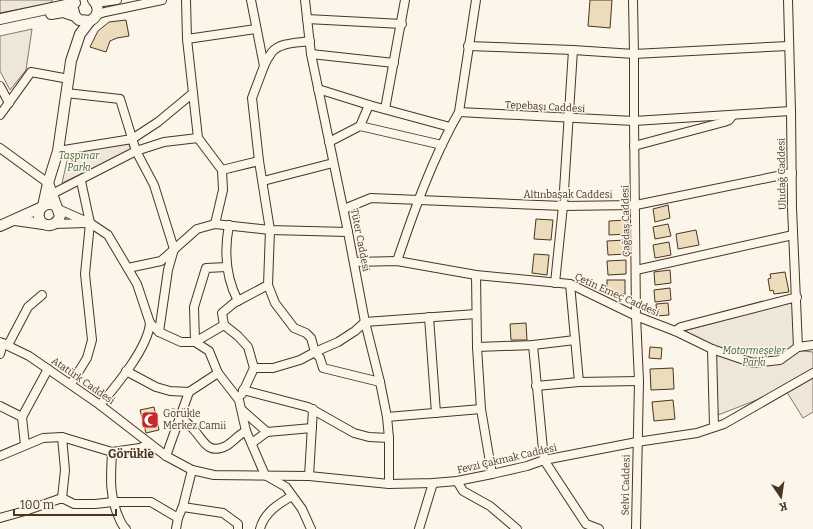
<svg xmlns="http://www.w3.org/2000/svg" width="813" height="529" font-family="Bitter,serif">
	<rect width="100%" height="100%" fill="#fbf6e9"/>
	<g fill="#ede6d9" stroke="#887966">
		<path d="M0,0H53L49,4L0,13Z"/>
		<path d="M32,29L26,70L10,90L0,71V36Z"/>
		<path d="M128,142L131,150L62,183L69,152Z"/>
		<path d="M793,302L794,350L813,352V412L803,418L785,389L718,415L712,349L680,332Z"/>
	</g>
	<g fill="#ecdcbc" stroke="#4a3520">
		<path d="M590,0H612L610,28L588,26Z"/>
		<path d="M126,20L129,36L117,38L110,41L106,52L90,47L98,31L109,22Z"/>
		<path d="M668,205L670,218L655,222L653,209Z"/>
		<path d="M536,219L553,220L551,240L534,239Z"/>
		<path d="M627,220L628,234L609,235V221Z"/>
		<path d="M668,224L671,236L655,239L653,227Z"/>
		<path d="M696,230L699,245L678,249L676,234Z"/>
		<path d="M626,240V254L608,255L607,241Z"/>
		<path d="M669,242L671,255L655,258L653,245Z"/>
		<path d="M534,254L549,255L547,275L532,273Z"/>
		<path d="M626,260V274L608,275L607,261Z"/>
		<path d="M670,270L671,283L655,285L654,272Z"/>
		<path d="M785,272L789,292L774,294L773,290L770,291L768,279L771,278L770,274Z"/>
		<rect x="607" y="280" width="18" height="14"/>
		<path d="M670,288L671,300L655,302L654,290Z"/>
		<path d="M668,303L669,315L657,316L656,304Z"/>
		<path d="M526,323L527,340H511L510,324Z"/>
		<path d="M650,347L662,348L661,359L649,358Z"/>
		<path d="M673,368L674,389L651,390L650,369Z"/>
		<path d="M673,400L675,419L654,421L652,402Z"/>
		<path d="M154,407L159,430L146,433L140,410Z"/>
	</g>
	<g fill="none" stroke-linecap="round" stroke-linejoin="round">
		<defs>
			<g id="minor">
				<path d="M186,0L187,39L198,138L222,170"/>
				<path d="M305,0L311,54L348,232L365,322L380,382L387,417L389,438V484"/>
				<path d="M633,0L634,54V121L636,316L639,381L636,529"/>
				<path d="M788,0L791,111L792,208L798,347"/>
				<path d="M96,3L117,0"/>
				<path d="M96,15L105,12L162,0"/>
				<path d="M307,19L402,24"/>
				<path d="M187,39L256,29"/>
				<path d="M468,46L573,50L634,54L788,46"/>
				<path d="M311,54L394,63"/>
				<path d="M264,66C266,61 269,56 272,52C280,42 299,43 310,41"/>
				<path d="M0,86L9,103"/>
				<path d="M318,89L369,105L450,127"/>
				<path d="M66,93L120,99L136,151L154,185L174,249L168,270L159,332"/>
				<path d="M385,109L405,0"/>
				<path d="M459,112L476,0"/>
				<path d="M0,115L31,72L69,79"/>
				<path d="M360,126L369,105"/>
				<path d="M329,142L360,126L442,145"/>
				<path d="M634,146L724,122L729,120L733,115"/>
				<path d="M0,148L48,183"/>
				<path d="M58,151L132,139L158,122L193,93"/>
				<path d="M263,181L333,163"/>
				<path d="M52,194L136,151L164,142L198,138"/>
				<path d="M58,209L90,223L108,235L137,284L150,323L159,332L181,342H195L209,351L218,373L239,400L246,431L265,475L286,487L302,509L311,529"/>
				<path d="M344,209L371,198L563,206L636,205L792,173"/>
				<path d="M54,224L87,223"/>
				<path d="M215,224L223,190L222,170L259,161"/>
				<path d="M229,225C224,251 226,278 238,301"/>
				<path d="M397,261C414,211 432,159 459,112L634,121L791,111"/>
				<path d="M354,262L397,261L476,275L570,284L636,316L675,331L712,349L753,363L780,360L798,347L813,345"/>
				<path d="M227,267L206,268L194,307L195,342L224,325L222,313L234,303L268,285L270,230L259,161L252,98L264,66L251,0"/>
				<path d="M128,268L161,261L197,229L215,224L270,230L348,232"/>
				<path d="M636,270L793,235"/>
				<path d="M476,275L477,347L481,409L492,474"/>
				<path d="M555,283L563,206L573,50"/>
				<path d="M570,284L579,382"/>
				<path d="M268,285L275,303L294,328L306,333L311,338L315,352L320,358L323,368L380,382"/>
				<path d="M429,317L436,413"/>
				<path d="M365,322L476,314"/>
				<path d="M224,325L238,336L248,347L254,368L242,394"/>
				<path d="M675,331L681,327L797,297"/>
				<path d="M0,342L29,356L100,405L166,456L192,470L214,475L309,476L389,484L433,483L457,481L492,474L527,466L544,460L637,442L697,433L724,424L813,373"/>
				<path d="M8,345L28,307L42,295"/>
				<path d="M533,345L544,460L586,524L599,529"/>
				<path d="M477,347L533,345L575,340"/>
				<path d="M712,349L714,427"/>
				<path d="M0,354L3,343"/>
				<path d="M254,368H273L300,360L315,352L338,342L355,331L365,322"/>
				<path d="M126,371L156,387L170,391L189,392"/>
				<path d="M71,384L87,358L92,340L85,274L90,223L81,181"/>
				<path d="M536,386L579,382L639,381"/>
				<path d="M243,390L308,407L354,433L369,437L389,438"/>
				<path d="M100,405C116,386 148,348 150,323"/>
				<path d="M0,406L22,417L25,445"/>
				<path d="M242,410L267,432"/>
				<path d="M22,417L48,369"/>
				<path d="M180,417C185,421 190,425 194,430C204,441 208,455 226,446C233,442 238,435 246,431"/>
				<path d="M387,417L481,409"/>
				<path d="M252,443L267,432L312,428"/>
				<path d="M112,452C111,475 109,492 117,513C120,520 121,525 126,529"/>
				<path d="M0,456L43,438L62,437L112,452L140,448L150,444"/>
				<path d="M166,456L189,392L218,373"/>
				<path d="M309,476L313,409"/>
				<path d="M457,481L463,491L490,506L517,529"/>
				<path d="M62,498L65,470L62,437"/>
				<path d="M183,507L223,513L238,524V529"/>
				<path d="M0,518L25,511L62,498L74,504H95L113,502H151L178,518"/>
				<path d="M176,529L178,518L183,506L192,470"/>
				<path d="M260,529C264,513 278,504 292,496"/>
				<path d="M419,529L433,483"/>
			</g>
			<g id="major">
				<path d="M73,9L75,16L79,20L90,21C99,16 100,7 93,0"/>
				<path d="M51,14L63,12L75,16"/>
				<path d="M0,19L75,3"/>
				<path d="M48,183L60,216C57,225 48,228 41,222C34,210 45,200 56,206"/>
				<path d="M43,206L48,183L58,151L71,61L80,34L90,21"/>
				<path d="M15,220L43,224"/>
				<path d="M0,226L40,208"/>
			</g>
		</defs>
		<use href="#minor" stroke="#4a3520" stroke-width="10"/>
		<use href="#major" stroke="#4a3520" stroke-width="12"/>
		<use href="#minor" stroke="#fbf6e9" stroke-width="8"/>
		<use href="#major" stroke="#fbf6e9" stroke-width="10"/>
	</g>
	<defs>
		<symbol id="mosque-square" viewBox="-11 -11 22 22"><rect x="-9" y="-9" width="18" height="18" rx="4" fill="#c62828" stroke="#fbf6e9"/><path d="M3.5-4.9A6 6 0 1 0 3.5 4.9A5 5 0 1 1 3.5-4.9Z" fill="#fff"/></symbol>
	</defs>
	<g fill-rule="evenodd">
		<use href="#mosque-square" x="140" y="410" width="20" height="20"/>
	</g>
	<g text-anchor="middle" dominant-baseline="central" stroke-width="3" stroke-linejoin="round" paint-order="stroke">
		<g font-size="10" fill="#4a3520" stroke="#fbf6e9">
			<text transform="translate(545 107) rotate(3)">Tepebaşı Caddesi</text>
			<text transform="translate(782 174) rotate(-91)">Uludağ Caddesi</text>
			<text x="568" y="195">Altınbaşak Caddesi</text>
			<text transform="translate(626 221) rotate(-91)">Çağdaş Caddesi</text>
			<text transform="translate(360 240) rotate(79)">Tüter Caddesi</text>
			<text transform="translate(617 295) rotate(24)">Çetin Emeç Caddesi</text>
			<text transform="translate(83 381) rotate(35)">Atatürk Caddesi</text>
			<text transform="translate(507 459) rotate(-13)">Fevzi Çakmak Caddesi</text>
			<text transform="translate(626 485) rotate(-89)">Selvi Caddesi</text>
		</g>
		<g font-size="10" font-style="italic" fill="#436837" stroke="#fbf6e9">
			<text x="79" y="156">Taşpınar<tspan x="79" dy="12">Parkı</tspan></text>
			<text x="754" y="351">Motormeşeler<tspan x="754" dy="12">Parkı</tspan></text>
		</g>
		<g font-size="10" fill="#4a3520" stroke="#fbf6e9" text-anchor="start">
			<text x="163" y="414">Görükle<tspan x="163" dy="12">Merkez Camii</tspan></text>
		</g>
		<g font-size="12" font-weight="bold" fill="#4a3520" stroke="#fbf6e9">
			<text x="131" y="454">Görükle</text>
		</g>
	</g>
	<g transform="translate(781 497) rotate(167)" stroke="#fbf6e9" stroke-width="3" paint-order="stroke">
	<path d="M0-3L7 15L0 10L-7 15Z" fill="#4a3520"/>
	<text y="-6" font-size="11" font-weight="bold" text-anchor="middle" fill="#4a3520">K</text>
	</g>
	<path d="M14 509v6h102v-6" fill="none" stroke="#4a3520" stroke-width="2"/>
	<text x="20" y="509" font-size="12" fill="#4a3520" stroke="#fbf6e9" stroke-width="3" paint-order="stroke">100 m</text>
</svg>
